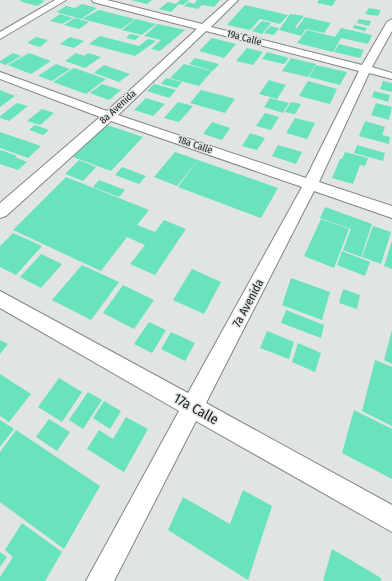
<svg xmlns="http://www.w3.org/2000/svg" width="392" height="581" font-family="'Fira Sans Condensed',sans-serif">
	<rect width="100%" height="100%" fill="#e0e4e2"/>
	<g fill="#68e3bd">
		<path d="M22,0H41L45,1L37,6L19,1Z"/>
		<path d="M131,0H152L147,4Z"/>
		<path d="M180,0H189L183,5L179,4L171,12L159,9L168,2L176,4Z"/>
		<path d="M197,0H220L214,7L202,5L198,9L184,6L188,2L194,4Z"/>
		<path d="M319,0H336L332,6L317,3Z"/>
		<path d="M82,4L97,8L81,19L56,12L66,6L75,8Z"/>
		<path d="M245,5L288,15L280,24L260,19L250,30L227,25Z"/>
		<path d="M369,8L381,10L378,16L365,14Z"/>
		<path d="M99,10L135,19L121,29L82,19Z"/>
		<path d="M60,14L73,18L62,24L50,21Z"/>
		<path d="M290,14L304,16L295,27L297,28L305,17L331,23L324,33L306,29L301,36L279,30Z"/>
		<path d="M75,18L89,22L79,29L64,25Z"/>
		<path d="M136,19L156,24L142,35L122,30Z"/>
		<path d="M359,19L371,21L369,26L357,23Z"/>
		<path d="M262,21L271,23L262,34L252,31Z"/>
		<path d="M158,24L185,30L160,51L151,49L161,40L144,36Z"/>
		<path d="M354,25L367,28L365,31L353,28Z"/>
		<path d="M270,26L279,28L274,35L264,33Z"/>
		<path d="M341,28L372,35L368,44L341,38L333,52L297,43L307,30L335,37Z"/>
		<path d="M130,34L140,36L135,40L126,38Z"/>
		<path d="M100,36L139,46L148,39L156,41L135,56L89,44Z"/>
		<path d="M36,37L48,40L40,47L27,43Z"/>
		<path d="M70,37L84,41L74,48L60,44Z"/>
		<path d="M212,38L236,44L224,58L199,51Z"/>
		<path d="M339,44L364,50L360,58L334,52Z"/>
		<path d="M247,48L263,52L253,65L236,61Z"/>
		<path d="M267,52L289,58L284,64L262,59Z"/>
		<path d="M13,53L21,56L6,65L0,63V61Z"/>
		<path d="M29,53L51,61L31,74L8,65Z"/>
		<path d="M76,53L84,56L88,53L101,57L85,68L65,61Z"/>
		<path d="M195,58L219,64L213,71L189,64Z"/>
		<path d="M291,58L316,64L308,77L282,71Z"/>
		<path d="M56,64L70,69L52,81L38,76Z"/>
		<path d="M184,64L212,71L199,86L170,78Z"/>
		<path d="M104,65L130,74L119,82L94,73Z"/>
		<path d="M316,65L347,72L340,85L309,77Z"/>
		<path d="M74,68L106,79L86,94L53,82Z"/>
		<path d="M166,78L182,82L177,88L161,84Z"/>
		<path d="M269,80L286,85L277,99L259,94Z"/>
		<path d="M308,81L337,89L330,104L299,96Z"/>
		<path d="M383,81L392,83V92L380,89Z"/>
		<path d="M102,84L121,90L109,100L90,93Z"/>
		<path d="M154,84L176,90L169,98L147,91Z"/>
		<path d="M0,90L15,96L0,107Z"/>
		<path d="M201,90L221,95L235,99L225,113L190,103Z"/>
		<path d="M374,91L390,95L388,102L372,97Z"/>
		<path d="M146,98L165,104L153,116L134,110Z"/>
		<path d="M270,98L289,103L283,113L264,107Z"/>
		<path d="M178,102L193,106L179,122L164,118Z"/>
		<path d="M291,102L301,104L295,114L285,112Z"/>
		<path d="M17,103L28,106L9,121L0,118V116Z"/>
		<path d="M376,103L392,107L389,120L371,115Z"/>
		<path d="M42,109L54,113L40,125L27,121Z"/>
		<path d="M265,113L279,117L271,130L256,126Z"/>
		<path d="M295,118L315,123L307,139L286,133Z"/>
		<path d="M365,121L385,127L382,135L390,137L389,144L359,136Z"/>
		<path d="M212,122L230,128L222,140L203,134Z"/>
		<path d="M35,125L49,130L43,135L29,130Z"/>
		<path d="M107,125L143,137L111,171L73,157Z"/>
		<path d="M0,132L41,146L28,158L0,148Z"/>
		<path d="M250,133L265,138L257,150L242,146Z"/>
		<path d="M278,145L302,152L296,164L272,156Z"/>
		<path d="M357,145L385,153L383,161L354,153Z"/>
		<path d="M1,150L17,156L15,157L27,162L18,170L0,164V151Z"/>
		<path d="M175,152L198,160L177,186L154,177Z"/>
		<path d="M345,152L368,158L365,166L360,165L353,184L332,178L340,159H342Z"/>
		<path d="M79,160L96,167L83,181L65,174Z"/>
		<path d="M198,160L278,188L261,218L178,187Z"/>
		<path d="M122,167L146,176L139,184L115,175Z"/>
		<path d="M66,177L149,210L137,225L155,232L164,220L186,229L155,275L130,264L145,245L127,237L101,271L13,230Z"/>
		<path d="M99,180L125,190L119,197L93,187Z"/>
		<path d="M325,207L372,224L361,257L343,250L351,229L320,218Z"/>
		<path d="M321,219L349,229L334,268L304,256Z"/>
		<path d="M373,226L391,232L381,264L362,257Z"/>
		<path d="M13,233L42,246L16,275L0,267V246Z"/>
		<path d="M392,241V269L384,266Z"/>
		<path d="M342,251L370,262L365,276L337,265Z"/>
		<path d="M41,254L62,264L41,288L20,277Z"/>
		<path d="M82,265L119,282L91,320L52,300Z"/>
		<path d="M192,269L221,282L204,314L173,300Z"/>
		<path d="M291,278L330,292L322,320L282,305Z"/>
		<path d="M123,285L154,300L134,329L103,313Z"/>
		<path d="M343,289L360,295L357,309L339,303Z"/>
		<path d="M286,310L324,325L321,338L281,323Z"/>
		<path d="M149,322L166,330L152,353L134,344Z"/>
		<path d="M392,330V364L384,360Z"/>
		<path d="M267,331L294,342L289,359L260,348Z"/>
		<path d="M171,332L195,343L185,361L161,349Z"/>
		<path d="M0,340L8,344L0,354Z"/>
		<path d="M298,343L321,353L315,372L292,362Z"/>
		<path d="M375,360L392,367V426L362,411Z"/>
		<path d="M0,374L31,394L9,422L0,416Z"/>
		<path d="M59,378L82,392L62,422L38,407Z"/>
		<path d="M88,392L102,400L83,429L69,420Z"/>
		<path d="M104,401L121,411L110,429L93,418Z"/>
		<path d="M354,410L392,429V479L342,453Z"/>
		<path d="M126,417L148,429L124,472L87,449L99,430L113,439Z"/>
		<path d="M49,419L70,432L57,451L36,437Z"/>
		<path d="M0,420L14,429L0,447Z"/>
		<path d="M16,430L100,486L64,549L0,502V452Z"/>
		<path d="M243,490L272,506L248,580L168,530L183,497L230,524Z"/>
		<path d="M22,523L62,552L45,581H0V577L13,557L5,550Z"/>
		<path d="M332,549L381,578V581H323Z"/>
		<path d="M0,552L7,557L0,567Z"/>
	</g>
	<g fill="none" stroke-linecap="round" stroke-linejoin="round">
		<defs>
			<g id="street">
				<path d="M55,0H66L0,39V32Z"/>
				<path d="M92,0H107L202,24L229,0H238L211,27L362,65L387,22L392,19V31L372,67L392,73V79L369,73L319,182L392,206V218L314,191L206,403L392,505V532L196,421L114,581H86L179,411L0,308V291L188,393L302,187L111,121L6,216L0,218V203L100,117L0,79V72L107,111L197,29L93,2ZM206,31L359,71L306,178L118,115Z"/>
			</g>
		</defs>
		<use href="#street" stroke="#828584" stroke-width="2"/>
		<use href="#street" fill="#fff" fill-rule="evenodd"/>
	</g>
	<g text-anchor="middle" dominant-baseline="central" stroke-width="3" stroke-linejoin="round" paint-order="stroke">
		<g font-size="10" fill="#1b1d1c" stroke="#e0e4e2">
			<text transform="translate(244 38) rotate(15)">19a Calle</text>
			<text transform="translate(118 107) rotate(-42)">8a Avenida</text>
			<text transform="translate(195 145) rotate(19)">18a Calle</text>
		</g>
		<g font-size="12" fill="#1b1d1c" stroke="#e0e4e2">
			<text transform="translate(248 303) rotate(-62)">7a Avenida</text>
		</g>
		<g font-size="14" fill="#1b1d1c" stroke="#e0e4e2">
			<text transform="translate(196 409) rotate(29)">17a Calle</text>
		</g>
	</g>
</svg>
